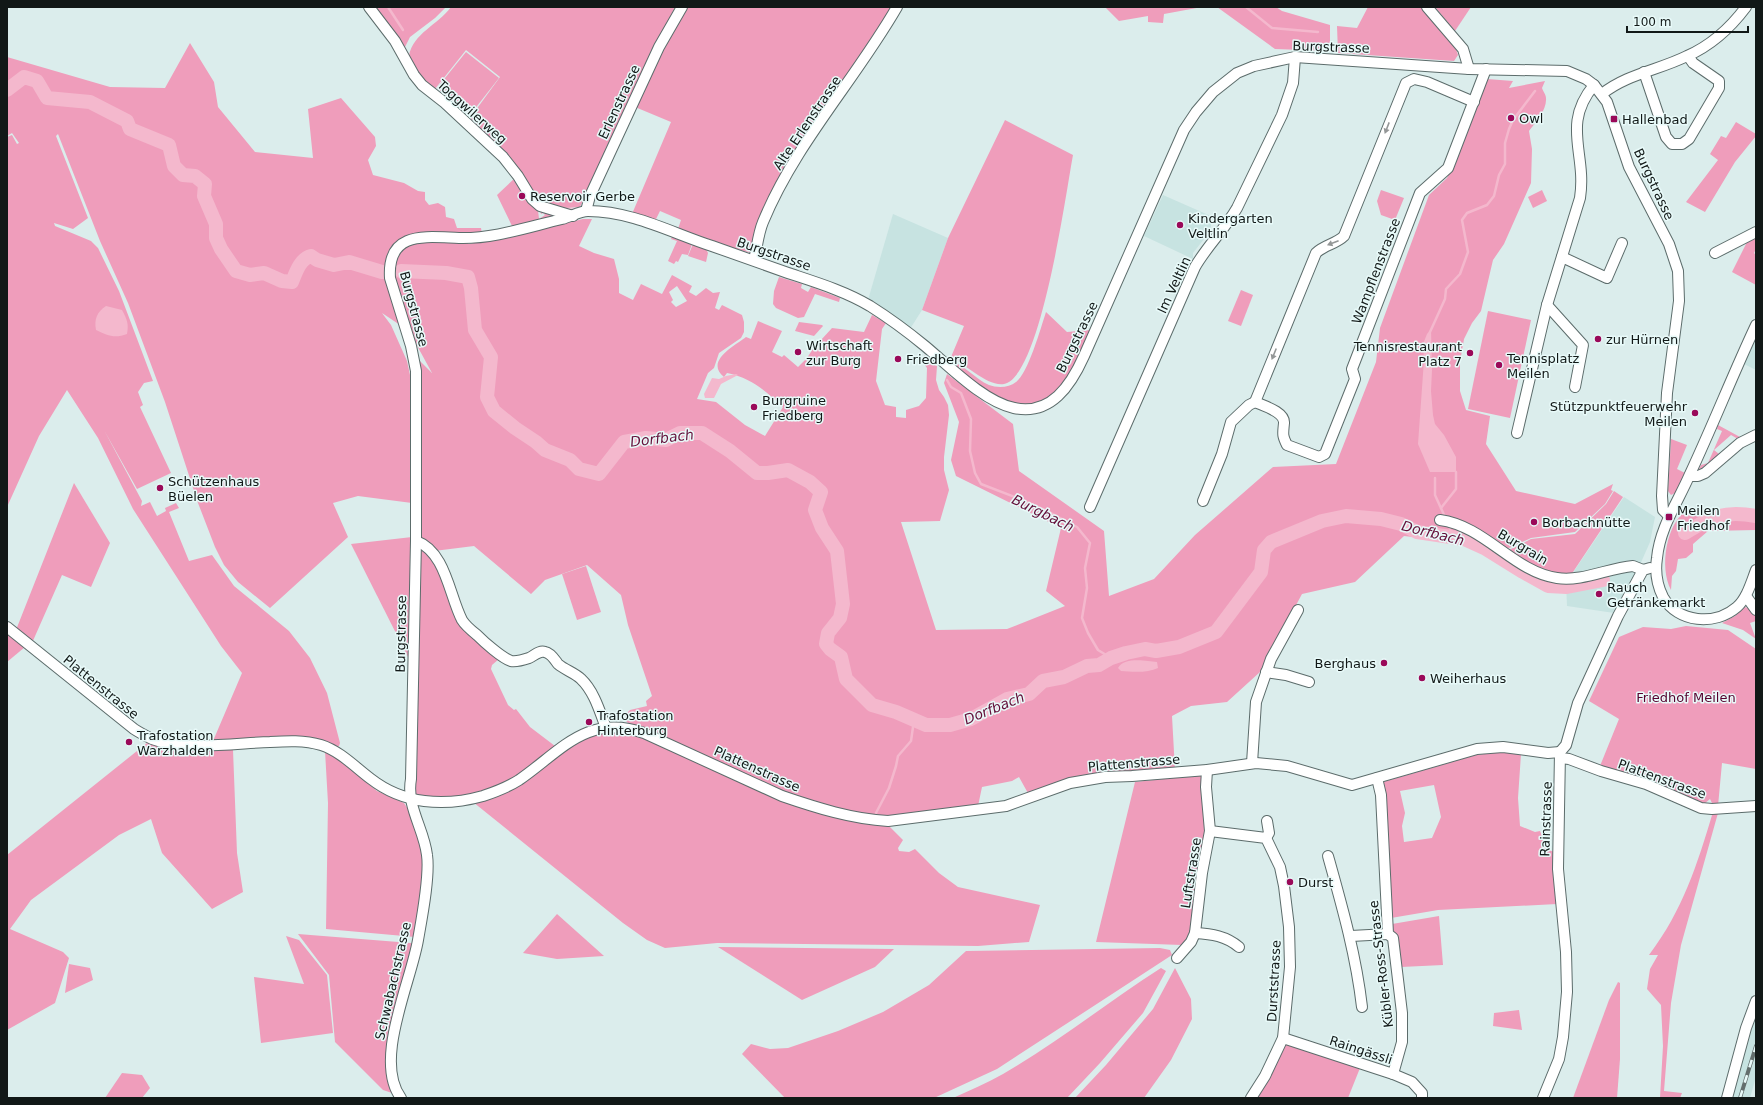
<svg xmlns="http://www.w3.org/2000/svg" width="1763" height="1105" font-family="'DejaVu Sans',sans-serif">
	<rect width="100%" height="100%" fill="#dbedec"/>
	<g fill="#c7e3e1">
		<path d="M1163,195L1213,217L1211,220V230L1193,253V259L1144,236Z"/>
		<path d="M893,214L948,238L922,310L910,329L868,300Z"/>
		<path d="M1756,338V370L1744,364Z"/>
		<path d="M1624,497L1655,517L1650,542L1635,576L1614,613L1567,606L1566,583Z"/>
		<path d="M1756,1009V1077L1750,1098H1731Z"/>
	</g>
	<g fill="#ef9dbb" fill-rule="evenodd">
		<path d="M373,7H446L435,18L410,37L404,49Z"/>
		<path d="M451,7H675L580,207L566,208L551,206L540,201L503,151L470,118L500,77L466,50L435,89L422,81L409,56C413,33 438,25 451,7Z"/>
		<path d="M685,7H895L795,157L751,253L713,243L678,229L681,220L660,211L655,221L632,214L671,122L635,107L663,47Z"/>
		<path d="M1105,7H1202L1164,14L1163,23L1148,22V16L1119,21Z"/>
		<path d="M1217,7H1276L1282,11L1330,25V51L1275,49Z"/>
		<path d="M1368,7H1422L1455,46L1458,55L1454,61L1338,53L1337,26L1357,28Z"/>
		<path d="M1435,7H1471L1455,31Z"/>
		<path d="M190,43L214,82L218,107L255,152L313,158L308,109L341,98L375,137L376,146L368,160L373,175L404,183L418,191L425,192V200L429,205L438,203L445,207L446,217L454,219L457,228H481L482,234L468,236V244L514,236L583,219H592L579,246L594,253L614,259L619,279V293L633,300L641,284L662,294L672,275L692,286L689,292L696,296L706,288L713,293L720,292L715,308L719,310L722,305L742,315L744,322V332L741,338L719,353L714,368L708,373L697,399L716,402L745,425L765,436L783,407C765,391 752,378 727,373L724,377C704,361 736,345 746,337L751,339L758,321L782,331L772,352L782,357L784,355L798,367L807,358L818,341L820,343L822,342L821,340L832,328L864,332L872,315L886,323L882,329L876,381L885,405L896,407V417L906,418V410L919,406L926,398L927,368L924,364V355L937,366L936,380L939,390L944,397L948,405L949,415L944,457V470L949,490L940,521L901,522L936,630L1007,629L1065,606L1046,591L1061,528L956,476L951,460L959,422L944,383L947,374L1013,424L1019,471L1104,531L1109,596L1154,579L1195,535L1273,467L1336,464L1376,362L1380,328L1429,195L1447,178L1464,140L1487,79L1513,81L1509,88L1545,81L1542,88C1543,91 1546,95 1546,98C1547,110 1536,122 1529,131L1532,149L1531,183L1504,244L1493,260L1481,311L1472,323L1464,339L1460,362V391L1466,410L1490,416L1486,444L1516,491L1575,504L1613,484L1611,490L1613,491L1605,504L1575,532L1531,538L1509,548L1404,536L1355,582L1302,594L1260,672L1227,702L1191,706L1172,716L1175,770L1029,795L1019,777L1012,781L982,787L978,806L887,817L855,814L786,794L629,724L625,720L626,714L630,710L647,706L646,701L652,696L628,625L621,595L587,565L545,580L531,594L474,546L434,551L421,539L418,531L420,361L432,373L409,331L382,313L391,325L407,361L413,389L412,503L358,496L333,503L348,537L270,608L238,582L224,565L215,547L198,503L165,402L128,303L100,241L58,134L56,136L88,218L73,229L54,223L55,226L91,241L98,248L119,291L153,381L144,383L138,392L143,405L140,407L171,473L137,489L104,430L142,501L141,506L150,502L157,516L166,511L165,508L176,503L179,508L169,512L189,561L212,555L234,586L289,631L310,658L327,693L340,743L339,746L336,747L213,741L242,673L221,646L133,509L98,438L67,390L39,436L7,507V137L12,135L17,144L19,143L12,133L7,136V57L110,87L165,88ZM677,286L687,301L676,307L671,302L673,300L669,292Z"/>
		<path d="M466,52L499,78L470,115L437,88Z"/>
		<path d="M1005,120L1073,155C1066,192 1041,377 1004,384C988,387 965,364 951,357L964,326L922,310L948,238Z"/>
		<path d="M1736,122L1756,134V136L1735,162L1705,212L1686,202L1718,160L1710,154L1721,136L1726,138Z"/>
		<path d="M516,177L522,191L521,194L523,197H526L538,210L539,219L545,215L543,213L541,214L540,209L559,215L513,228L497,195Z"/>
		<path d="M1381,190L1404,198L1395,220L1381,215L1377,201Z"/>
		<path d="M1542,190L1547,201L1533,208L1528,197Z"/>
		<path d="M1756,236V249L1754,253L1756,255V285L1732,272L1749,238Z"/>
		<path d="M672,237L692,244L688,255L682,254L678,262L676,261L674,264L668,261L677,241L671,239Z"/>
		<path d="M693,244L706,249L708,253L706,262L688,256Z"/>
		<path d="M779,277L802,284L801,288L808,292L811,287L840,298L839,302L815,294L804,317L798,318L776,308L773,304L774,291Z"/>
		<path d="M1241,290L1253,295L1241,326L1228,321Z"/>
		<path d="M1488,311L1531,320L1510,418L1468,409Z"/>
		<path d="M1046,312L1067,332L1090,330C1074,369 1052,424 999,398C981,389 966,374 950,361C965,365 975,379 989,385C997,388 1009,388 1016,382C1028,374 1041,327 1046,312Z"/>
		<path d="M799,322L822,325L823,326L814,336L795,331Z"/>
		<path d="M1718,425L1740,437L1738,439L1731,435L1714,450L1719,454L1702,468L1699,469L1701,465L1708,463L1722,431L1717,429Z"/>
		<path d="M1671,439L1687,445L1677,469L1685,473L1675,493L1671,495L1668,491Z"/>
		<path d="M74,483L110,543L91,587L62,575L32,643L16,630Z"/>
		<path d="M1614,491L1623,497L1571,575L1548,573L1507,551L1531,539L1575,534L1606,504Z"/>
		<path d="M1688,509L1728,511L1756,518V530L1708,531L1693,544V552L1686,558L1678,559L1676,571L1672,576L1671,590C1659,567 1666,523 1688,509Z"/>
		<path d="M412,537L410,661L351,544Z"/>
		<path d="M420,549L430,553L462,624L499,659L492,665L491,669L508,705L514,710L516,709L530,727L555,746L516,778L493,789L455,798H432L417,795L415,792Z"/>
		<path d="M586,566L601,612L577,620L562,574Z"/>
		<path d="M1745,607C1751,608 1756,615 1756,621L1750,623L1756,639L1743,630L1722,623L1735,616Z"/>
		<path d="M1686,626L1728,630L1756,649V769L1722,763L1718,806L1713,805L1710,799L1704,804L1600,766L1619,719L1589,701L1619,637L1643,627L1671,629Z"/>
		<path d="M7,633L25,647L7,662Z"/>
		<path d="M621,731L641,735L782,800L889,826L903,840L898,848L899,851L909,852L915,849L939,873L958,887L1040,905L1029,942L978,946L717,943L665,948L647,940L623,923L473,802L591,734Z"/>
		<path d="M147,743L158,745L232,748L233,750L237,853L243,892L212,909L162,853L151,819L119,835L31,900L10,929L63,952L69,958L55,1003L7,1030V855Z"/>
		<path d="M325,751L340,761L377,791L404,803L408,809L418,830L425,865L415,937L326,929L328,803Z"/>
		<path d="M1501,752L1521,754L1518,798L1520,826L1535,832L1540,831L1542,836H1546L1547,849L1556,853L1557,904L1438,910L1391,918L1383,782L1476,755ZM1434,785L1441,817L1432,838L1404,842L1402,826L1405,813L1400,791Z"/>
		<path d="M1201,775L1202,804L1206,834L1191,933L1182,945L1096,942L1135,782Z"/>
		<path d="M1713,812L1718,813L1681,945L1671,1003L1664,1091L1682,1093L1680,1098H1660L1663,1046L1661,1005L1647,989L1650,969L1658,955H1649C1683,910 1697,865 1713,812Z"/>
		<path d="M557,914L604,956L557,959L523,953Z"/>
		<path d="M1439,916L1443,965L1401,967L1397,935L1392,931V924Z"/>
		<path d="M298,934L411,943L415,946L389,1040L393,1090L392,1093L383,1090L335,1042L329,975Z"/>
		<path d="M286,936L299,940L327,975L333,1033L261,1043L254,977L304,984Z"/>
		<path d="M718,947L894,949L875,967L802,1000Z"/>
		<path d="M1160,948L1170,950L1172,955L997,1069L934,1098H785L742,1054L751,1044L770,1049L788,1048L838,1031L883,1012L929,985L966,951Z"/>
		<path d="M69,964L90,968L93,980L65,993Z"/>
		<path d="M1161,968L1166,971L1143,1013L1100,1063L1067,1098H953C970,1090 987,1083 1003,1074C1058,1042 1108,1002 1161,968Z"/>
		<path d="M1175,968L1191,999L1192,1019L1171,1060L1144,1098H1075L1106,1065L1153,1009Z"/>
		<path d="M1618,982L1620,983V1059L1617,1098H1573L1609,1000Z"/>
		<path d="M1519,1010L1522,1030L1493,1026L1494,1013Z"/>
		<path d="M1284,1042L1360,1068L1348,1098H1257Z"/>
		<path d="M122,1073L142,1075L150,1088L142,1098H105Z"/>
	</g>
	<g fill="#f4b8cd">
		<path d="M106,306L122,310C127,319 129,324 127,334C114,339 107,335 96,330C94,319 97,312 106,306Z"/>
		<path d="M1431,329L1432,370L1431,391L1433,415L1435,424L1444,435L1456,457V472H1430L1418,444L1424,360L1423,344L1427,334Z"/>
		<path d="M736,374L738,375L721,384L714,398H705L704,394L712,378L719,379L726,376Z"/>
		<path d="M1148,661L1157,662L1158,668C1148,673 1133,672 1121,671L1118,668C1123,659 1138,660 1148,661Z"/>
	</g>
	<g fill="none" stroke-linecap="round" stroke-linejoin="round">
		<g stroke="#f4b8cd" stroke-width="2.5">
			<path d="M388,7L403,30"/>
			<path d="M1246,7L1272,28L1318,32"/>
			<path d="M564,209L576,210"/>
			<path d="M1430,332L1445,299L1446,289L1460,274L1468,252L1462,220L1467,213L1487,205L1494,196L1499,175L1505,164V143L1509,129L1513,120L1535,91"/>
			<path d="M947,380L951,387L961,393L971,419L970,451L975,473L981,484L1020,499L1047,511L1077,527L1090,543L1085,568L1087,588L1082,618L1088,633L1098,650L1111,658"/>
			<path d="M1435,478V495L1445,517"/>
			<path d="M1441,508L1456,489V472"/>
			<path d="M1449,525L1452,537"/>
			<path d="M876,813L889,788L896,766L898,756L911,741L914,720"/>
		</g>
		<g stroke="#f4b8cd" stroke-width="14">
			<path d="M7,90L24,77L37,81L47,98L90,102L127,121L130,129L169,145L174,166L183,175L195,176L205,184L204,196L216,224V238L221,249L236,271L250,275L264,273L282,281L292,282C296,272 300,259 311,256L317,260L334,265L349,262L382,272"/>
			<path d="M401,271L446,273L468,277L471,288L475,330L491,357L487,397L494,411L515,428L536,442L545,450L570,460L579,469L599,474L624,442L646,438L666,440L680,433H702L730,451L757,473H768L788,470L810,482L821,492L815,510L822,528L837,551L843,604L840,618L828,633L826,644L830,649L841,657L846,679L872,705L896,712L926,725H950L971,719L1007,699L1029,694L1043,681L1064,677L1087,666L1099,665L1111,658L1126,653L1145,649L1156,651L1179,647L1216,632L1261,572L1264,550L1271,542L1322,521L1346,516L1381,519L1401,524L1417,532L1464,539L1486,549L1523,572L1548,586L1567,587L1603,580"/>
			<path d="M1685,533C1711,517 1724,510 1756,516"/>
		</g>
		<defs>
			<g id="minor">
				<path d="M369,7L395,41L414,75L422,85L445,103L503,157L518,176L532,199L540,206L573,216"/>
				<path d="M1427,7L1463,49L1469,69"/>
				<path d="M1644,72L1666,137L1672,144H1682L1689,139L1719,88V81L1693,63L1688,56"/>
				<path d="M1602,94C1627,74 1659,70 1687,56C1710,46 1731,27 1746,7"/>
				<path d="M586,211L590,196L659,47L682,7"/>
				<path d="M1715,253L1756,232"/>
				<path d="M1562,257L1607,278L1622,243"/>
				<path d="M754,260C757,248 758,234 763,222C795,144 855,80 897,7"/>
				<path d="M1547,305L1583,345L1575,387"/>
				<path d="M1756,325C1733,374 1713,425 1690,474C1678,502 1660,527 1657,558C1655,571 1657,585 1663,597C1678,623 1715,626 1737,607C1747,598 1751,583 1756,570"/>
				<path d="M1255,402L1316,253C1324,245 1336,244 1344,236L1406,83L1414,79L1427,82L1474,102"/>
				<path d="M1517,433L1547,305L1580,198C1587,153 1561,125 1594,85"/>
				<path d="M1690,476H1698L1705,473L1740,443L1756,435"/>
				<path d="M1203,501L1222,454L1231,422L1249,405L1255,402C1264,406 1285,412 1284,423C1283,434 1282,435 1287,445L1319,457L1325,454L1355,379L1352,369L1420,193L1448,168L1486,69"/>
				<path d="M1090,507L1195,267C1207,246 1225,229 1237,208L1282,115L1293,83L1295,57"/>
				<path d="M1440,520C1485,526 1514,572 1557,578C1582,582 1608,568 1633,566L1643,570"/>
				<path d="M416,541C446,552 449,595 462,620C465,625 472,631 477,635C484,642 502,658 511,661C516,662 523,660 529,658C534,656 539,650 545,652C551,653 555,660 558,664C565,670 575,673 581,679C594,691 600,712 606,728"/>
				<path d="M1746,596L1756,610"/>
				<path d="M7,627L134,729C140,733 146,736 152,739C183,751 237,743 270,742C287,741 304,740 321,745C340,751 355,767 371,779C403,804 444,807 483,796C495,792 508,787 519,780C561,751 587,713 644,733L782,796C817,808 852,819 888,821L1006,806L1070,783L1105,777L1132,776L1207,770L1256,763L1287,766L1352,785L1477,749L1503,747L1548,753L1560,752"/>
				<path d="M1266,672L1286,675L1309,682"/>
				<path d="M1560,752L1566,745L1578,703L1618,616L1643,570L1650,568"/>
				<path d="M1561,758L1569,759L1601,771L1646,784L1701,808L1712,809L1756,806"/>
				<path d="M1252,763L1256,702L1271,659L1298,610"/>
				<path d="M1377,778L1381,795L1388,934L1393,938L1402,1013V1042L1393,1074"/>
				<path d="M1210,831L1266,838L1280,867L1284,886L1289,927L1290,967L1283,1038L1265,1076L1251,1098"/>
				<path d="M1266,838L1269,833L1267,821"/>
				<path d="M1328,856C1342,906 1356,955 1362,1007"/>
				<path d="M1195,933C1212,934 1226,936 1239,947"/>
				<path d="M1351,936L1388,934"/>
				<path d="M1177,958L1191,942L1195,933L1202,873L1210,831L1206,787L1207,770"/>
				<path d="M1283,1038L1393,1074L1412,1082L1422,1093V1098"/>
				<path d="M401,1098C373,1061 411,982 418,940C422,917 430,876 427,855C424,829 406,806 411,779L416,541V371L411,346L390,278C387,230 426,237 459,238C493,239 528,227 562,219C570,217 580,211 588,211C632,211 672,233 712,246C737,255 762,264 788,273C815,282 845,291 870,306C889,318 908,332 925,346C949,366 984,402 1014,408C1051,416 1071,385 1084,356L1184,130L1196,112L1213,92L1237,73L1254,66L1295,57L1469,69L1567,71L1586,79L1594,85L1607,102L1629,167L1669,244L1678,271L1679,301L1667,393L1662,496L1663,510L1669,516"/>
				<path d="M1543,1098L1559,1059L1563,1037L1567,992L1566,952L1558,869L1560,752"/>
				<path d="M1727,1098L1746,1028L1756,1001"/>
			</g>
		</defs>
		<use href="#minor" stroke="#5c6c6b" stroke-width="12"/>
		<use href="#minor" stroke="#fff" stroke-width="10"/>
		<defs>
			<path id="rail" d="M1740,1098L1756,1046"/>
		</defs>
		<use href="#rail" stroke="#636e6d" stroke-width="4"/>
		<use href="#rail" stroke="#e8faf9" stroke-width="2.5" stroke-dasharray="8" stroke-linecap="butt"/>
	</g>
	<defs><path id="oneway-solid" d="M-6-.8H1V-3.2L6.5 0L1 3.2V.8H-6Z"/></defs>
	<g fill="#949797">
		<use href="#oneway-solid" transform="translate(1387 128) rotate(111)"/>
		<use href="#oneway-solid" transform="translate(1333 243) rotate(159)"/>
		<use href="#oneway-solid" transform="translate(1274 354) rotate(112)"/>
	</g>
	<g fill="#9a0959" stroke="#e8faf9" stroke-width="1.5">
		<circle cx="1511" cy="118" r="4"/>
		<rect x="1610" y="115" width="8" height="8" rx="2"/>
		<circle cx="522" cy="196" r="4"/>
		<circle cx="1180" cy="225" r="4"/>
		<circle cx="1598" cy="339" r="4"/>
		<circle cx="798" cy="352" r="4"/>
		<circle cx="1470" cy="353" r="4"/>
		<circle cx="898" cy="359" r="4"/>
		<circle cx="1499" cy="365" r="4"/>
		<circle cx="754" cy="407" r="4"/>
		<circle cx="1695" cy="413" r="4"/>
		<circle cx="160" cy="488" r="4"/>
		<rect x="1665" y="513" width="8" height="8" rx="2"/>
		<circle cx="1534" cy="522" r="4"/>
		<circle cx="1599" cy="594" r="4"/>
		<circle cx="1384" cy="663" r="4"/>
		<circle cx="1422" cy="678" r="4"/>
		<circle cx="589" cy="722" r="4"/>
		<circle cx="129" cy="742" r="4"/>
		<circle cx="1290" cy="882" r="4"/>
	</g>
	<g text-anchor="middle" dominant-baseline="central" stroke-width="3" stroke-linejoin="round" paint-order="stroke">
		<g font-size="13" fill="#111817" stroke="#e8faf9">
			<text transform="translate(1331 47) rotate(2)">Burgstrasse</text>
			<text transform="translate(619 102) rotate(-65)">Erlenstrasse</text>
			<text transform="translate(472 112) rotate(42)">Toggwilerweg</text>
			<text transform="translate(807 123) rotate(-56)">Alte Erlenstrasse</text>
			<text transform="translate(1654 184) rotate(65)">Burgstrasse</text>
			<text transform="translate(774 254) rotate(19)">Burgstrasse</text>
			<text transform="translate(1376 271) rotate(-69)">Wampflenstrasse</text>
			<text transform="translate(1174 285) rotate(-65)">Im Veltlin</text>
			<text transform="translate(414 309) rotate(75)">Burgstrasse</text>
			<text transform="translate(1077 337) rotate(-64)">Burgstrasse</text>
			<text transform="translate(1523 547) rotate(31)">Burgrain</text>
			<text transform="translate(401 634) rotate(-89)">Burgstrasse</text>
			<text transform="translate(101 687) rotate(39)">Plattenstrasse</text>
			<text transform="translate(1134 763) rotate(-5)">Plattenstrasse</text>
			<text transform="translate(757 769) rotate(24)">Plattenstrasse</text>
			<text transform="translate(1662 779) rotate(20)">Plattenstrasse</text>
			<text transform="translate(1546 819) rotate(-88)">Rainstrasse</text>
			<text transform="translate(1191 873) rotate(-81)">Luftstrasse</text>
			<text transform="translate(1381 964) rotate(-97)">Kübler-Ross-Strasse</text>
			<text transform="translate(393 981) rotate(-77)">Schwabachstrasse</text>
			<text transform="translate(1274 981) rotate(-87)">Durststrasse</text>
			<text transform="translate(1361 1050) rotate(18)">Raingässli</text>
		</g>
		<g font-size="13" fill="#111817" stroke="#e8faf9" text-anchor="start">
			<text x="1519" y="118">Owl</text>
			<text x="1622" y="119">Hallenbad</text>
			<text x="530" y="196">Reservoir Gerbe</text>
			<text x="1188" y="218">Kindergarten<tspan x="1188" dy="15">Veltlin</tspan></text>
			<text x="1606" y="339">zur Hürnen</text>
			<text x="806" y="345">Wirtschaft<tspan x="806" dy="15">zur Burg</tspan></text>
			<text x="1462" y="346" text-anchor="end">Tennisrestaurant<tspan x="1462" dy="15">Platz 7</tspan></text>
			<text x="1507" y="358">Tennisplatz<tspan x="1507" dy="15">Meilen</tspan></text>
			<text x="906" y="359">Friedberg</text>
			<text x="762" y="400">Burgruine<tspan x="762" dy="15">Friedberg</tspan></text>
			<text x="1687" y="406" text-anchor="end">Stützpunktfeuerwehr<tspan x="1687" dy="15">Meilen</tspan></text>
			<text x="168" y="481">Schützenhaus<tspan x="168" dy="15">Büelen</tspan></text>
			<text x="1677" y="510">Meilen<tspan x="1677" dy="15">Friedhof</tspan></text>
			<text x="1542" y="522">Borbachnütte</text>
			<text x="1607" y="587">Rauch<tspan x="1607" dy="15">Getränkemarkt</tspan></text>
			<text x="1376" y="663" text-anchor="end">Berghaus</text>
			<text x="1430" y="678">Weiherhaus</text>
			<text x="597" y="715">Trafostation<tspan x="597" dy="15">Hinterburg</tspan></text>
			<text x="137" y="735">Trafostation<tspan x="137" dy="15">Warzhalden</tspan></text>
			<text x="1298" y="882">Durst</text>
		</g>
		<g font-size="13" fill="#56002e" stroke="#e8faf9">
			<text x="1686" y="697">Friedhof Meilen</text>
		</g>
		<g font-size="14" font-style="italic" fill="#640f3a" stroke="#e8faf9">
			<text transform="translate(662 438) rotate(-7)">Dorfbach</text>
			<text transform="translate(1043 513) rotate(26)">Burgbach</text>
			<text transform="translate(1433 533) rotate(14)">Dorfbach</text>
			<text transform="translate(994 708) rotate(-22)">Dorfbach</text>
		</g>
	</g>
	<rect width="1763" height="1105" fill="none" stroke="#111817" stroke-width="16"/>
	<path d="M1627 26v6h121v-6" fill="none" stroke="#111817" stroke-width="2"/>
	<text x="1633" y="26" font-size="12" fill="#111817" stroke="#e8faf9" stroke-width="3" paint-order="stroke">100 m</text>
</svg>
